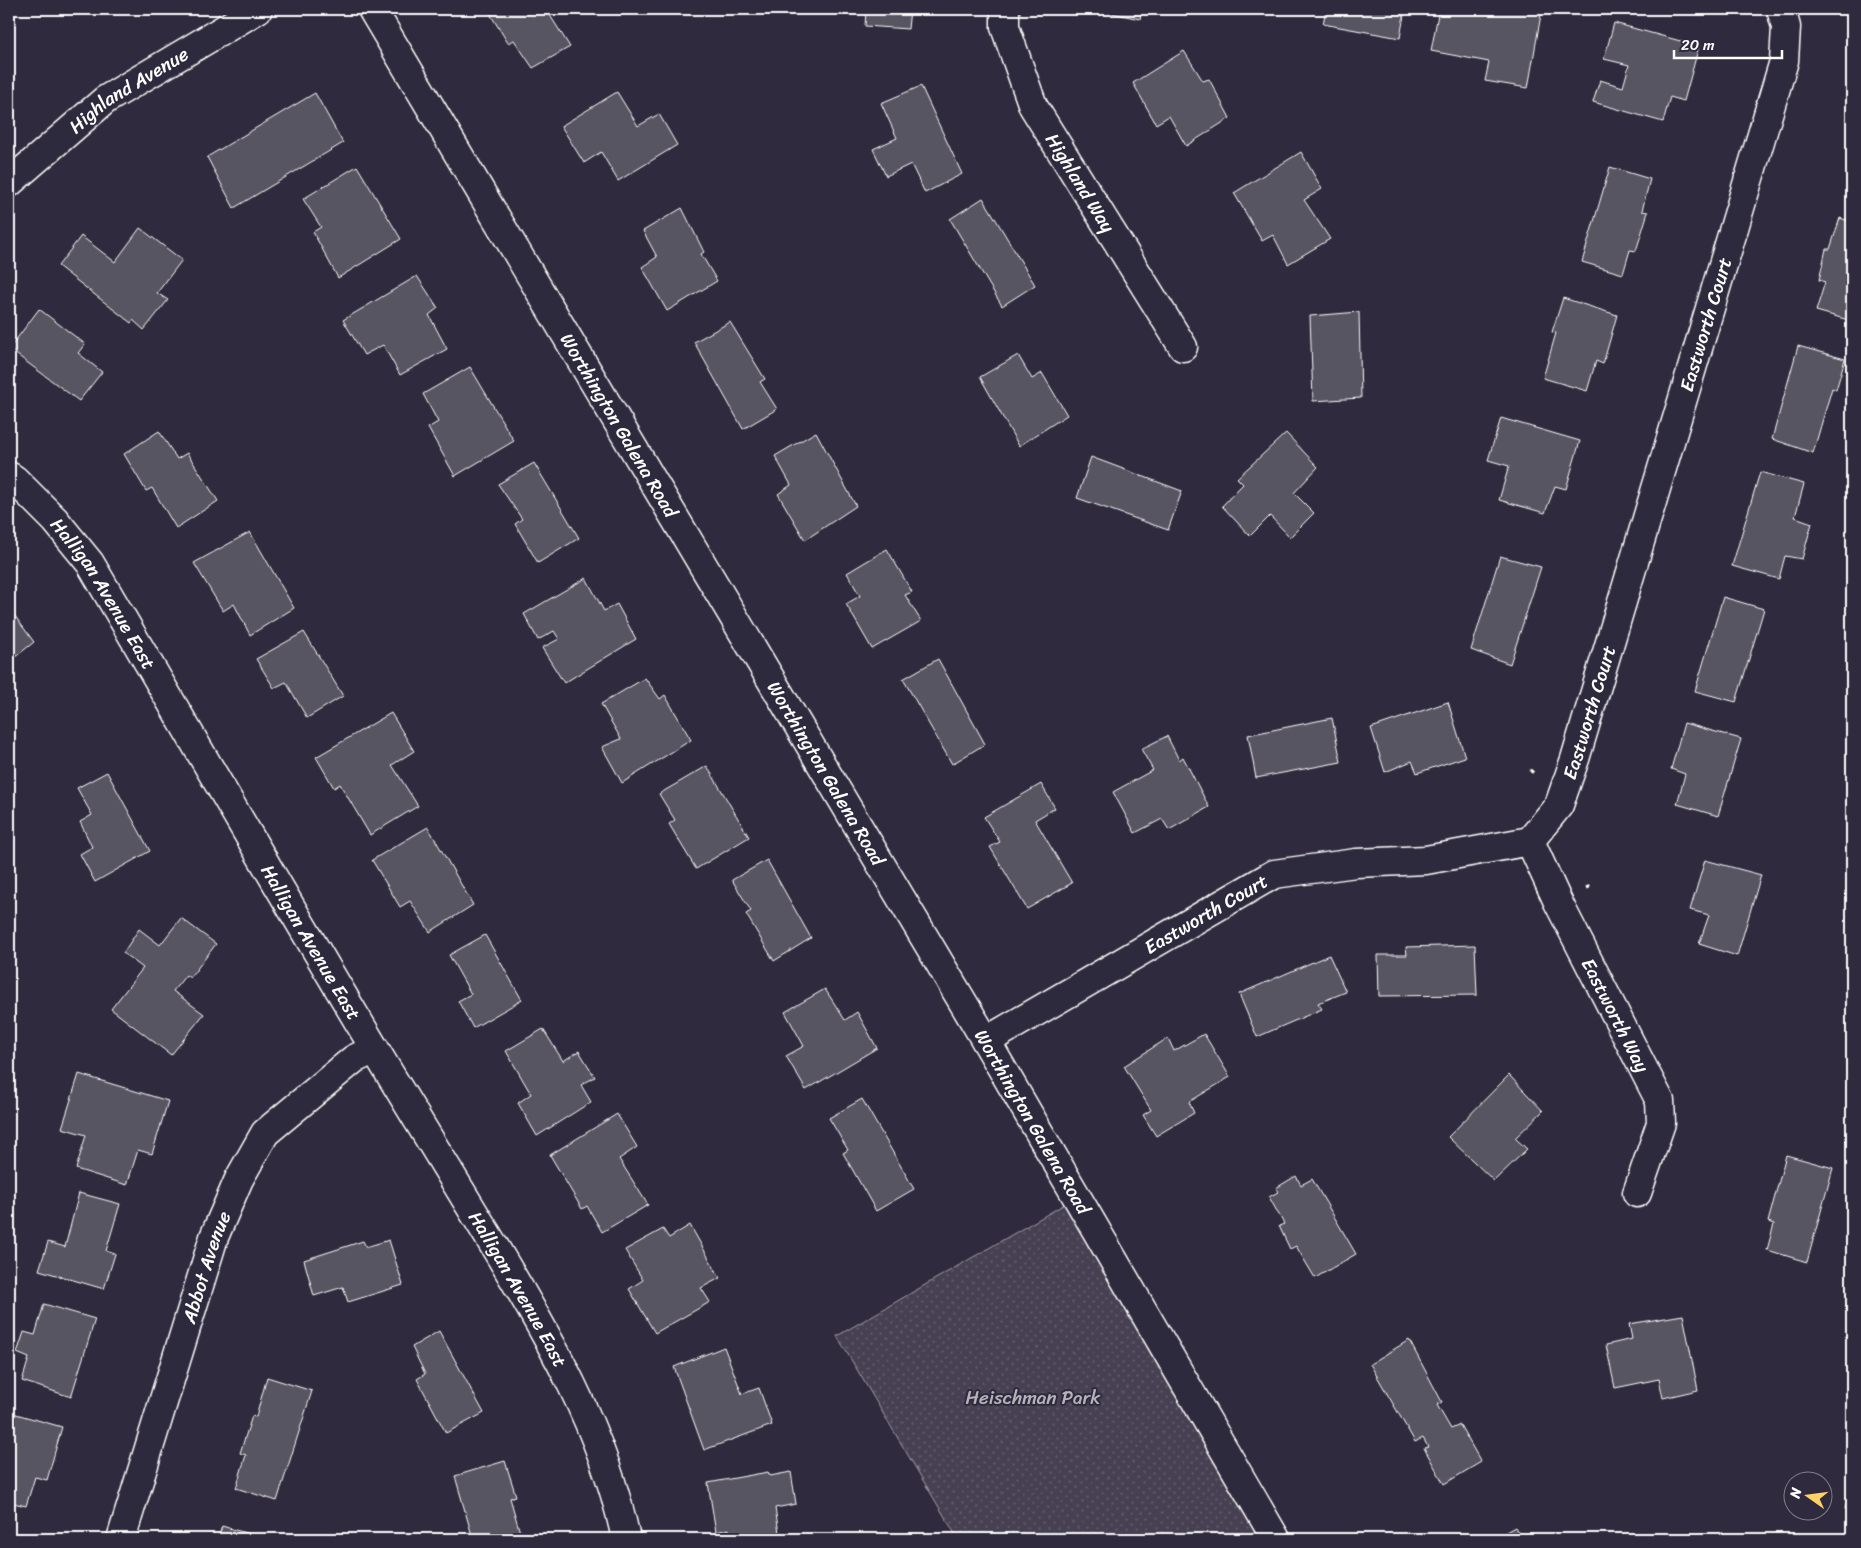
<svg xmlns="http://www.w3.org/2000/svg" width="1861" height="1548" font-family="Sriracha,sans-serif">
	<defs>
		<pattern id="park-dots" width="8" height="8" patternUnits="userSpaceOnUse" patternTransform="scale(1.25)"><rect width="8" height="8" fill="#464152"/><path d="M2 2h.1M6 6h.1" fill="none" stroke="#625e6c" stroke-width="1.8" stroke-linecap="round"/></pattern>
	</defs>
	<rect width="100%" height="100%" fill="#2f2a3d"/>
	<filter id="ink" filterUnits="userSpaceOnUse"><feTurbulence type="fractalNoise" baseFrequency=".02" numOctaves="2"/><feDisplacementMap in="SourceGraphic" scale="10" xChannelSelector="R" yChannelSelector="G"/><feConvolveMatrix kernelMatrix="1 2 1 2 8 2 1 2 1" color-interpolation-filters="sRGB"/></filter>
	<g filter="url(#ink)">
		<path fill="url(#park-dots)" stroke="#a2a0a8" d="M1077,1197L1276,1539H958L837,1336Z"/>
		<g fill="#595564" stroke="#fff">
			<path d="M487,9H546L570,47L533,68L514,40L508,43Z"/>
			<path d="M866,9H910L908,29L865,26Z"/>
			<path d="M1103,9H1142L1140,19L1102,11Z"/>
			<path d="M1326,9H1405L1400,38L1323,24Z"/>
			<path d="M1439,9H1542L1528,88L1485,81L1489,62L1431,51Z"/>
			<path d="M1614,23L1699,46L1684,101L1670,97L1663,122L1593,102L1600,80L1623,87L1628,69L1629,65L1604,59Z"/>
			<path d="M1184,51L1203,81L1209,79L1230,118L1186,146L1169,116L1156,124L1133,83Z"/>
			<path d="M921,86L962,174L925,193L911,164L886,176L873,149L897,138L881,103Z"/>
			<path d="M617,92L638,126L659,114L677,145L618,181L601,152L584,163L561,126Z"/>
			<path d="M315,93L343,143L234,208L207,157Z"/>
			<path d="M1301,152L1322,189L1304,200L1330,239L1288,264L1273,235L1262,241L1234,193Z"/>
			<path d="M357,166L401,239L338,278L313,232L321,227L303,199Z"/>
			<path d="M1610,167L1650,179L1642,211L1648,212L1636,251L1630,250L1623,274L1582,262Z"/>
			<path d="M983,198L1035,285L1002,306L950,219Z"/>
			<path d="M682,208L704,252L701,254L717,281L667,311L642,267L657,257L643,231Z"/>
			<path d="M1840,218L1852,222V321L1816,311L1825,282L1819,280L1826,249H1830Z"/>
			<path d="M140,228L182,260L157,293L168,300L144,330L133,320L131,323L58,266L81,236L115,262Z"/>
			<path d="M417,276L438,308L429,315L447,349L400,375L383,345L364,355L343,320Z"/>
			<path d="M1563,298L1617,315L1603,364L1596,361L1587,391L1543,378L1556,333L1552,332Z"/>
			<path d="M39,309L85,344L78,353L102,372L79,401L9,349Z"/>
			<path d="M1359,312L1361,398L1313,401L1310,316Z"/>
			<path d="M730,322L765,379L760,382L777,409L743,429L694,342Z"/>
			<path d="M1798,346L1845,359L1836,390L1832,388L1813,453L1772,439Z"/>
			<path d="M1018,355L1032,379L1042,373L1067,415L1019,446L980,377Z"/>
			<path d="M470,367L514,441L455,476L428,428L438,422L423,394Z"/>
			<path d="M1501,418L1580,441L1566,489L1555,486L1545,513L1499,500L1509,466L1488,460Z"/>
			<path d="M159,431L177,459L187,453L218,501L176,528L152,488L146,491L124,454Z"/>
			<path d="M816,432L856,506L805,540L778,494L791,485L775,456Z"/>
			<path d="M1286,433L1318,467L1294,493L1314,513L1290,537L1270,516L1250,536L1222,506L1243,484L1237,478Z"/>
			<path d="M1091,457L1182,491L1168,530L1077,498Z"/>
			<path d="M534,463L579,538L538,563L515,524L522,519L498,484Z"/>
			<path d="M1760,472L1804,484L1795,517L1812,523L1802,559L1785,556L1779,579L1732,566Z"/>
			<path d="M250,532L294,608L250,635L234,604L223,611L194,563Z"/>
			<path d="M887,549L912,592L905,595L921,621L872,649L846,604L860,596L847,573Z"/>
			<path d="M1500,556L1541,567L1510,664L1471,650Z"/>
			<path d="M586,578L604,611L617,604L636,639L564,683L542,648L559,639L554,631L538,640L524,614Z"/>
			<path d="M1723,597L1764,609L1736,702L1695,691Z"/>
			<path d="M9,608L34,642L9,662Z"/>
			<path d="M304,632L343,696L307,718L286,682L274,688L256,659Z"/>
			<path d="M938,659L985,744L952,764L903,679Z"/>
			<path d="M645,678L660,699L665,695L691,740L622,783L602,747L621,739L601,704Z"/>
			<path d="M1448,702L1465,757L1417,773L1412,761L1385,772L1371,728Z"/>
			<path d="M391,713L414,751L392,765L418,806L370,835L340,784L334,788L316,757Z"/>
			<path d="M1332,718L1341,762L1256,778L1248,735Z"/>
			<path d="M1684,723L1741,739L1718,816L1677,804L1685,774L1671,769Z"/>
			<path d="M1167,736L1179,760L1183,757L1209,807L1169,830L1162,819L1135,833L1113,792L1153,770L1141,749Z"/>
			<path d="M707,766L749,837L696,869L669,824L675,820L659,794Z"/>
			<path d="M107,772L150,851L95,882L80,854L92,847L80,822L92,815L77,788Z"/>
			<path d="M1041,784L1055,808L1035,820L1072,883L1027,909L990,847L1000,842L984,817Z"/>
			<path d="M428,827L473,905L430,932L410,901L400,907L372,860Z"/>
			<path d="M767,860L811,938L774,961L746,914L751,911L732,880Z"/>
			<path d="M1705,860L1761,875L1737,956L1699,944L1709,915L1690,910Z"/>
			<path d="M181,918L216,944L190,978L186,975L173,991L204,1014L171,1055L111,1009L143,968L123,953L139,929L160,945Z"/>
			<path d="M485,935L522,1000L473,1028L458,1001L471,994L449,955Z"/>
			<path d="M1475,945L1477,995L1379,996L1378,955H1407L1406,947Z"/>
			<path d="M1329,955L1346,992L1318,1003L1322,1009L1257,1037L1239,994Z"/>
			<path d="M825,989L845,1020L857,1012L877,1048L806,1090L786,1056L804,1046L785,1012Z"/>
			<path d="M543,1029L563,1061L579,1051L595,1077L581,1085L591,1102L537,1136L518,1103L531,1094L506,1051Z"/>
			<path d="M1204,1034L1230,1077L1189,1102L1194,1113L1156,1136L1143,1115L1151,1110L1124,1066L1168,1038L1174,1051Z"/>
			<path d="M79,1074L168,1101L152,1154L138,1150L127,1185L76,1169L86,1135L62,1128Z"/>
			<path d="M1509,1075L1543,1111L1515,1138L1527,1149L1494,1181L1448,1137Z"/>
			<path d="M862,1099L914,1189L876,1211L843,1153L848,1150L829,1118Z"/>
			<path d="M617,1114L637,1147L619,1159L648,1205L602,1232L587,1206L582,1209L550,1155Z"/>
			<path d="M1786,1155L1833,1168L1807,1262L1767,1250L1774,1224L1768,1222Z"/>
			<path d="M1296,1176L1301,1185L1312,1179L1356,1254L1315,1278L1296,1246L1290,1249L1279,1226L1284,1224L1269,1197L1278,1192L1276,1188Z"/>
			<path d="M79,1193L120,1204L106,1251L115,1254L104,1289L39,1270L48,1242L65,1247Z"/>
			<path d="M690,1225L720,1278L701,1288L710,1302L655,1333L629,1289L643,1280L625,1250L663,1229L669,1238Z"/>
			<path d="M389,1240L403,1285L348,1302L343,1287L314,1296L304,1260L363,1241L366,1247Z"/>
			<path d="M44,1304L95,1319L71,1397L22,1381L29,1358L17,1353L24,1332L35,1335Z"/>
			<path d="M1683,1315L1698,1390L1663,1398L1659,1379L1615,1388L1606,1345L1632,1339L1629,1324Z"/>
			<path d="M439,1331L484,1413L446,1433L417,1379L425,1374L412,1347Z"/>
			<path d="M1409,1340L1442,1402L1437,1405L1451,1429L1460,1425L1481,1462L1444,1484L1424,1448L1428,1447L1423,1438L1415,1442L1370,1364Z"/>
			<path d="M724,1347L742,1394L759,1388L772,1425L704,1450L674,1367Z"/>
			<path d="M267,1377L312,1391L277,1501L236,1488L246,1455L240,1453L252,1416L256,1417Z"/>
			<path d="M9,1412L62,1427L47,1480L35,1477L26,1506L9,1502Z"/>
			<path d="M505,1461L516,1496L510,1498L521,1536L513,1539H473L455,1476Z"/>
			<path d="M768,1472L770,1476L791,1472L796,1504L775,1508L780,1539H730L729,1529L716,1532L708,1483Z"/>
			<path d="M1849,1490L1852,1491V1511L1845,1509Z"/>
			<path d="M222,1526L266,1539H218Z"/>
			<path d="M1515,1527L1522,1539H1493Z"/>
			<path d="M9,1534L26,1539H9Z"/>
		</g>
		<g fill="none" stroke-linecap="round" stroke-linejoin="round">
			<defs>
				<g id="minor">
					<path id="s1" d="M1005,9V27L1033,106L1183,347"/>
					<path id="s2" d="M9,183L105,100L258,9"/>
					<path id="s3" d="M9,476L15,480L55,520L90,563C189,732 287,903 388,1071C423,1129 458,1187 493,1244C549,1337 604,1431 626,1539"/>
					<path id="s4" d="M1530,841L1558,902L1660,1101L1661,1123L1637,1193"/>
					<path id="s5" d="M986,1041L1274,874L1356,863L1426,860L1530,841L1559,805L1575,759L1784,61L1786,27L1781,9"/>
					<path id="s6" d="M121,1539L214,1237L239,1179L265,1133L354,1059L375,1049"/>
				</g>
				<g id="tertiary">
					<path id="s7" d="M372,9L986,1041L1276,1539"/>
				</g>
			</defs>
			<use href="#minor" stroke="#fff" stroke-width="31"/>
			<use href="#tertiary" stroke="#fff" stroke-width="31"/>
			<g stroke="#fff" stroke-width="3" stroke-dasharray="4 4" stroke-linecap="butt">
				<path d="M325,9L326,13"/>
				<path d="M1530,770L1536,775"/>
				<path d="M1586,888L1593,885"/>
			</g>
			<use href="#minor" stroke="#2f2a3d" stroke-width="28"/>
			<use href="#tertiary" stroke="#2f2a3d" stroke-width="28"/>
		</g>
	</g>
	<g text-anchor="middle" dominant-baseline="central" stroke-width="4" stroke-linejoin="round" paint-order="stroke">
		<g font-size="19" fill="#fff" stroke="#2f2a3d">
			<text stroke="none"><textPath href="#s2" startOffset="152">Highland Avenue</textPath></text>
			<text stroke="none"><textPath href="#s1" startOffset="192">Highland Way</textPath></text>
			<text stroke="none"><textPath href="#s5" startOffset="1140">Eastworth Court</textPath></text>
			<text stroke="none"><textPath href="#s7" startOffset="484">Worthington Galena Road</textPath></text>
			<text stroke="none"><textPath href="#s3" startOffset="152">Halligan Avenue East</textPath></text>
			<text stroke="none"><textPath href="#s5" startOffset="735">Eastworth Court</textPath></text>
			<text stroke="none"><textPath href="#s7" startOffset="889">Worthington Galena Road</textPath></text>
			<text stroke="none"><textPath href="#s5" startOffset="254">Eastworth Court</textPath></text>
			<text stroke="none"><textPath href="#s3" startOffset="558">Halligan Avenue East</textPath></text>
			<text stroke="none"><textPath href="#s4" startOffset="194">Eastworth Way</textPath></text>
			<text stroke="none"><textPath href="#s7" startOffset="1294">Worthington Galena Road</textPath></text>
			<text stroke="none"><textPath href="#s6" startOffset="285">Abbot Avenue</textPath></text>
			<text stroke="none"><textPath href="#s3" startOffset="962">Halligan Avenue East</textPath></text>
		</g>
		<g font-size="19" fill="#b5b3ba" stroke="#2f2a3d">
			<text x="1033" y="1397">Heischman Park</text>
		</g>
	</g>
	<rect width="1861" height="1548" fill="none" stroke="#2f2a3d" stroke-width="30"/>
	<rect x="15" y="15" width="1831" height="1518" fill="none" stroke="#fff" stroke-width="2" filter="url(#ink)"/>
	<g transform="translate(1808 1496) rotate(284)"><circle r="24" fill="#2f2a3d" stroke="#827f8b"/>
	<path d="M0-4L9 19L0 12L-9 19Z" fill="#ffd166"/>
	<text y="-8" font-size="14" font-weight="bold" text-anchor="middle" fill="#ffffff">N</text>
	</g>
	<path d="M1674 50v8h108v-8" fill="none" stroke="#ffffff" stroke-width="2.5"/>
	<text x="1681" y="50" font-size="15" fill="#ffffff" stroke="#2f2a3d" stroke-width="4" paint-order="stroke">20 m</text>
</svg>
